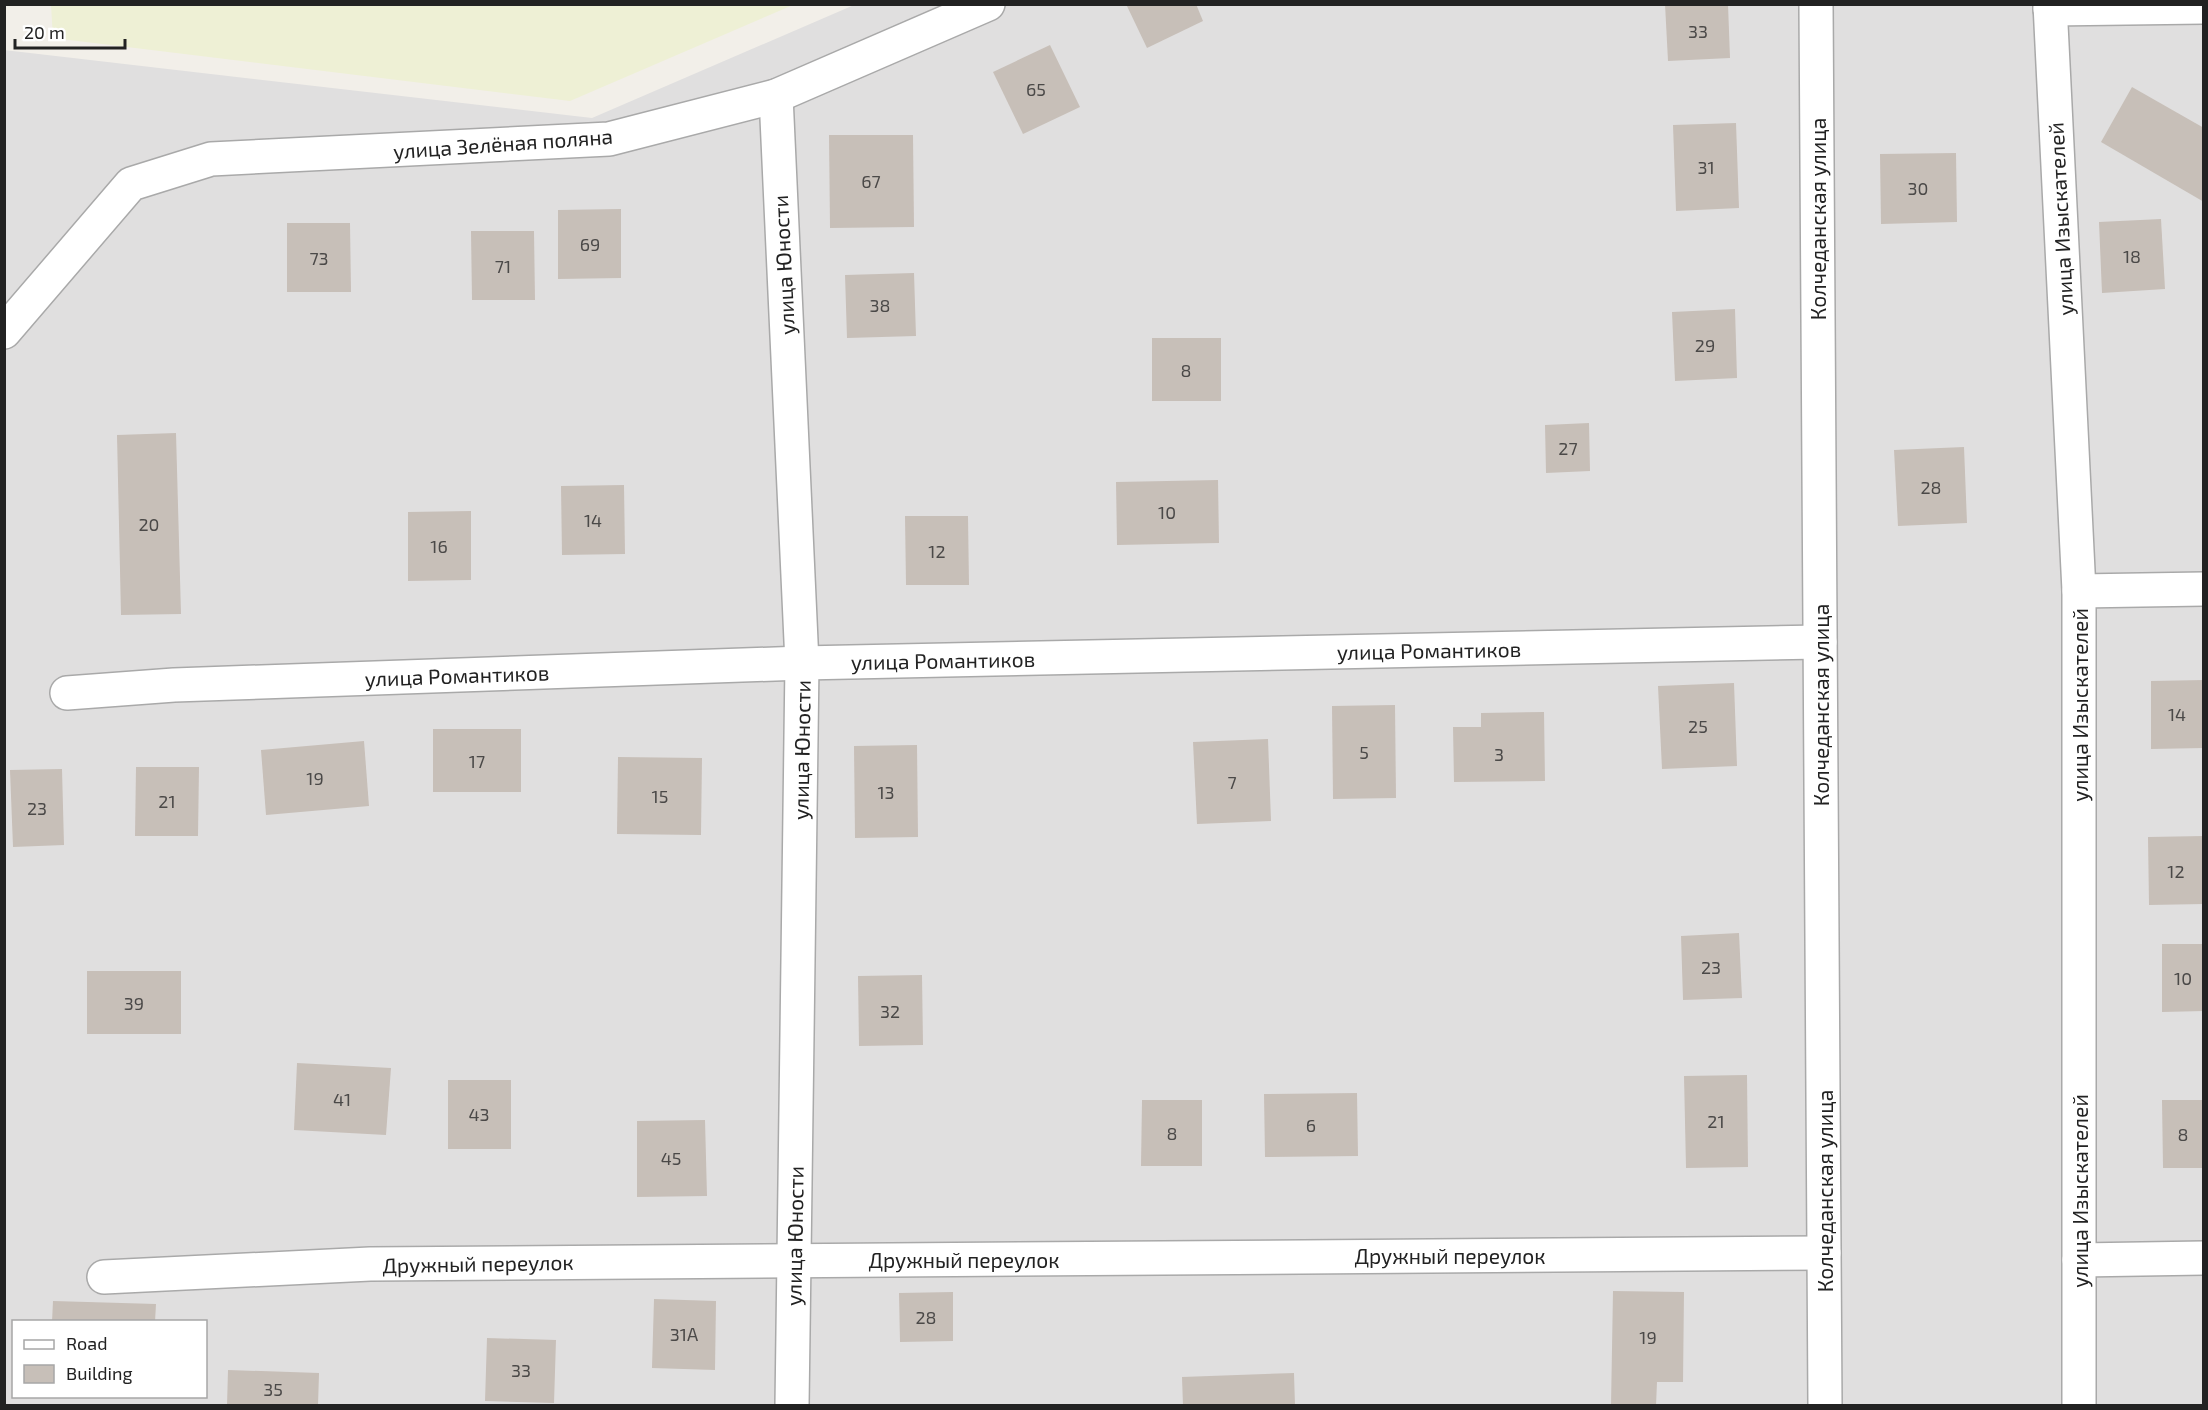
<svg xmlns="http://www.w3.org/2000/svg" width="2208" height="1410" font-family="'Exo 2',sans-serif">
	<rect width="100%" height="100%" fill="#f2efe9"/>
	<path fill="#e0dfdf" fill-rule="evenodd" d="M854,5H2203V1405H5L4,50L592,118ZM14,1322H206V1396H14Z"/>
	<path fill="#eef0d5" d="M51,5V4L793,5L570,101L53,38Z"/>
	<g fill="#c7bfb8">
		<path d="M1126,4H1196L1203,21L1147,48Z"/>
		<path d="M1665,4H1728L1730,58L1668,61Z"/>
		<path d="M1050,45L1080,107L1023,134L993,72Z"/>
		<path d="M2132,87L2204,128V202L2101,142Z"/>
		<path d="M1736,123L1739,208L1676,211L1673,125Z"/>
		<path d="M829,135H913L914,227L830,228Z"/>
		<path d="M1956,153L1957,222L1881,224L1880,154Z"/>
		<path d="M621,209V278L558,279V210Z"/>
		<path d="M2161,219L2165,289L2102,293L2099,222Z"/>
		<path d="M287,223H350L351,292H287Z"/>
		<path d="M471,231H534L535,300H472Z"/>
		<path d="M914,273L916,336L847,338L845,275Z"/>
		<path d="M1735,309L1737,378L1675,381L1672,312Z"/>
		<rect x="1152" y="338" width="69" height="63"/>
		<path d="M1589,423L1590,471L1546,473L1545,425Z"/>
		<path d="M176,433L181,614L121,615L117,435Z"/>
		<path d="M1964,447L1967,523L1898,526L1894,450Z"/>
		<path d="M1218,480L1219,543L1117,545L1116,482Z"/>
		<path d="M624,485L625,554L562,555L561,486Z"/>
		<path d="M471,511V580L408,581V512Z"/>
		<path d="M905,516H968L969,585H906Z"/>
		<path d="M2204,680V748L2151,749V681Z"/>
		<path d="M1734,683L1737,766L1662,769L1658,686Z"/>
		<path d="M1395,705L1396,798L1333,799L1332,706Z"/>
		<path d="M1544,712L1545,781L1454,782L1453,727H1481V713Z"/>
		<rect x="433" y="729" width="88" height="63"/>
		<path d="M1268,739L1271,821L1197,824L1193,742Z"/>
		<path d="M364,741L369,806L266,815L261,750Z"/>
		<path d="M917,745L918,837L855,838L854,746Z"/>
		<path d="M618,757L702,758L701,835L617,834Z"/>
		<path d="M136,767H199L198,836H135Z"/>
		<path d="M62,769L64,845L13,847L10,770Z"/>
		<path d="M2204,836V904L2149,905L2148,837Z"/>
		<path d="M1739,933L1742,998L1683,1000L1681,936Z"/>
		<path d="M2162,944H2204V1011L2162,1012Z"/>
		<rect x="87" y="971" width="94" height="63"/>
		<path d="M922,975L923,1045L859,1046L858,976Z"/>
		<path d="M297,1063L391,1068L386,1135L294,1130Z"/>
		<path d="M1747,1075L1748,1167L1686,1168L1684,1076Z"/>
		<rect x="448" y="1080" width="63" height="69"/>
		<path d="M1357,1093L1358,1156L1265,1157L1264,1094Z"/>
		<path d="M1142,1100H1202V1166H1141Z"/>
		<path d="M2162,1100H2204V1168H2163Z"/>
		<path d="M705,1120L707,1196L637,1197V1121Z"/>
		<path d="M1613,1291L1684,1292L1683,1382H1657L1656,1406H1611Z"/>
		<path d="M953,1292V1341L900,1342L899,1293Z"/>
		<path d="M654,1299L716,1301L715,1370L652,1368Z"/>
		<path d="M53,1301L156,1304L155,1322H52Z"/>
		<path d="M487,1338L556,1340L554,1403L485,1401Z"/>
		<path d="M228,1370L319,1373L318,1406H227Z"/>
		<path d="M1294,1373L1295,1406H1183L1182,1377Z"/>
	</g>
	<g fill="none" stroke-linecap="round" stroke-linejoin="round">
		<defs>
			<g id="minor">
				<path d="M1816,4L1825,1406"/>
				<path d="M2050,4L2079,591V1406"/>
				<path d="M2050,9L2204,7"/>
				<path d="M776,96L802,663L792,1406"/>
				<path d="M4,332L131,184L211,159L609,139L776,96L988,4"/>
				<path d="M2079,591L2204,589"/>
				<path d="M67,693L174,685L802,663L1820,642"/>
				<path d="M2079,1260L2204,1258"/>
				<path d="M104,1277L370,1264L1824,1253"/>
			</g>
		</defs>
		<use href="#minor" stroke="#a9a9a9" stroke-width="36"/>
		<use href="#minor" stroke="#fff" stroke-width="33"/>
	</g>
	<g text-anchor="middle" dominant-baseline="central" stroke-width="5" stroke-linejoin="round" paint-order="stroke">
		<g font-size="18" fill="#4b4948">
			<text x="1698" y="31">33</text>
			<text x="1036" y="89">65</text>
			<text x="1706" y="167">31</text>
			<text x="871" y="181">67</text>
			<text x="1918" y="188">30</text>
			<text x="590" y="244">69</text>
			<text x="2132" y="256">18</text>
			<text x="319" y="258">73</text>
			<text x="503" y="266">71</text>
			<text x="880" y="305">38</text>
			<text x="1705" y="345">29</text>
			<text x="1186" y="370">8</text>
			<text x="1568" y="448">27</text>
			<text x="1931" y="487">28</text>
			<text x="1167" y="512">10</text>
			<text x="593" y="520">14</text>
			<text x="149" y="524">20</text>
			<text x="439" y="546">16</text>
			<text x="937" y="551">12</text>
			<text x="2177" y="714">14</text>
			<text x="1698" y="726">25</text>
			<text x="1364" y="752">5</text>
			<text x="1499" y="754">3</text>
			<text x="477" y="761">17</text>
			<text x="315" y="778">19</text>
			<text x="1232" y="782">7</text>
			<text x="886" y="792">13</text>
			<text x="660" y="796">15</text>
			<text x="167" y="801">21</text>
			<text x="37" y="808">23</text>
			<text x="2176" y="871">12</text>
			<text x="1711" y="967">23</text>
			<text x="2183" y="978">10</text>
			<text x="134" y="1003">39</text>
			<text x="890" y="1011">32</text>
			<text x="342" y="1099">41</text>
			<text x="479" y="1114">43</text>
			<text x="1716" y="1121">21</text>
			<text x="1311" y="1125">6</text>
			<text x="1172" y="1133">8</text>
			<text x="2183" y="1134">8</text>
			<text x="671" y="1158">45</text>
			<text x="926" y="1317">28</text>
			<text x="684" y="1334">31А</text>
			<text x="1648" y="1337">19</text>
			<text x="521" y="1370">33</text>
			<text x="273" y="1389">35</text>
		</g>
		<g font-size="21" fill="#222" stroke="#fff">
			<text transform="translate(503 143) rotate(-4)">улица Зелёная поляна</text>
			<text transform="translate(1817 219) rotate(-90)">Колчеданская улица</text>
			<text transform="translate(2060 219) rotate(-93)">улица Изыскателей</text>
			<text transform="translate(783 265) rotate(-93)">улица Юности</text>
			<text transform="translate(1429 650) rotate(-1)">улица Романтиков</text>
			<text transform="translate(943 660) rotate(-1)">улица Романтиков</text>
			<text transform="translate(457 675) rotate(-2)">улица Романтиков</text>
			<text transform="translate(1820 705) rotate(-90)">Колчеданская улица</text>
			<text transform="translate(2079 705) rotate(-90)">улица Изыскателей</text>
			<text transform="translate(801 750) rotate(-89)">улица Юности</text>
			<text transform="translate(1824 1191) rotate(-90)">Колчеданская улица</text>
			<text transform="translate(2079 1191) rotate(-90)">улица Изыскателей</text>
			<text transform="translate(794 1236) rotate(-89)">улица Юности</text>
			<text x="1450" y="1255">Дружный переулок</text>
			<text x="964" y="1259">Дружный переулок</text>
			<text transform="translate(478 1263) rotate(-1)">Дружный переулок</text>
		</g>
	</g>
	<rect width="2208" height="1410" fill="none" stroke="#222222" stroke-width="12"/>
	<rect x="12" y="1320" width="195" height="78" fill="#ffffff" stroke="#a7a7a7" stroke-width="1.5"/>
	<rect x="24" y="1340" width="30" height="9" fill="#ffffff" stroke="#a7a7a7" stroke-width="1.5"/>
	<text x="66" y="1350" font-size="18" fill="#222222">Road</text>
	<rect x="24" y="1365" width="30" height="18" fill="#c7bfb8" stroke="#a7a7a7" stroke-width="1.5"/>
	<text x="66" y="1380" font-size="18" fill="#222222">Building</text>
	<path d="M15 39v9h110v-9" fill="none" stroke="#222222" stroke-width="3"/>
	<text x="24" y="39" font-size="18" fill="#222222" stroke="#ffffff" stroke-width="4.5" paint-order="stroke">20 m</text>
</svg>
